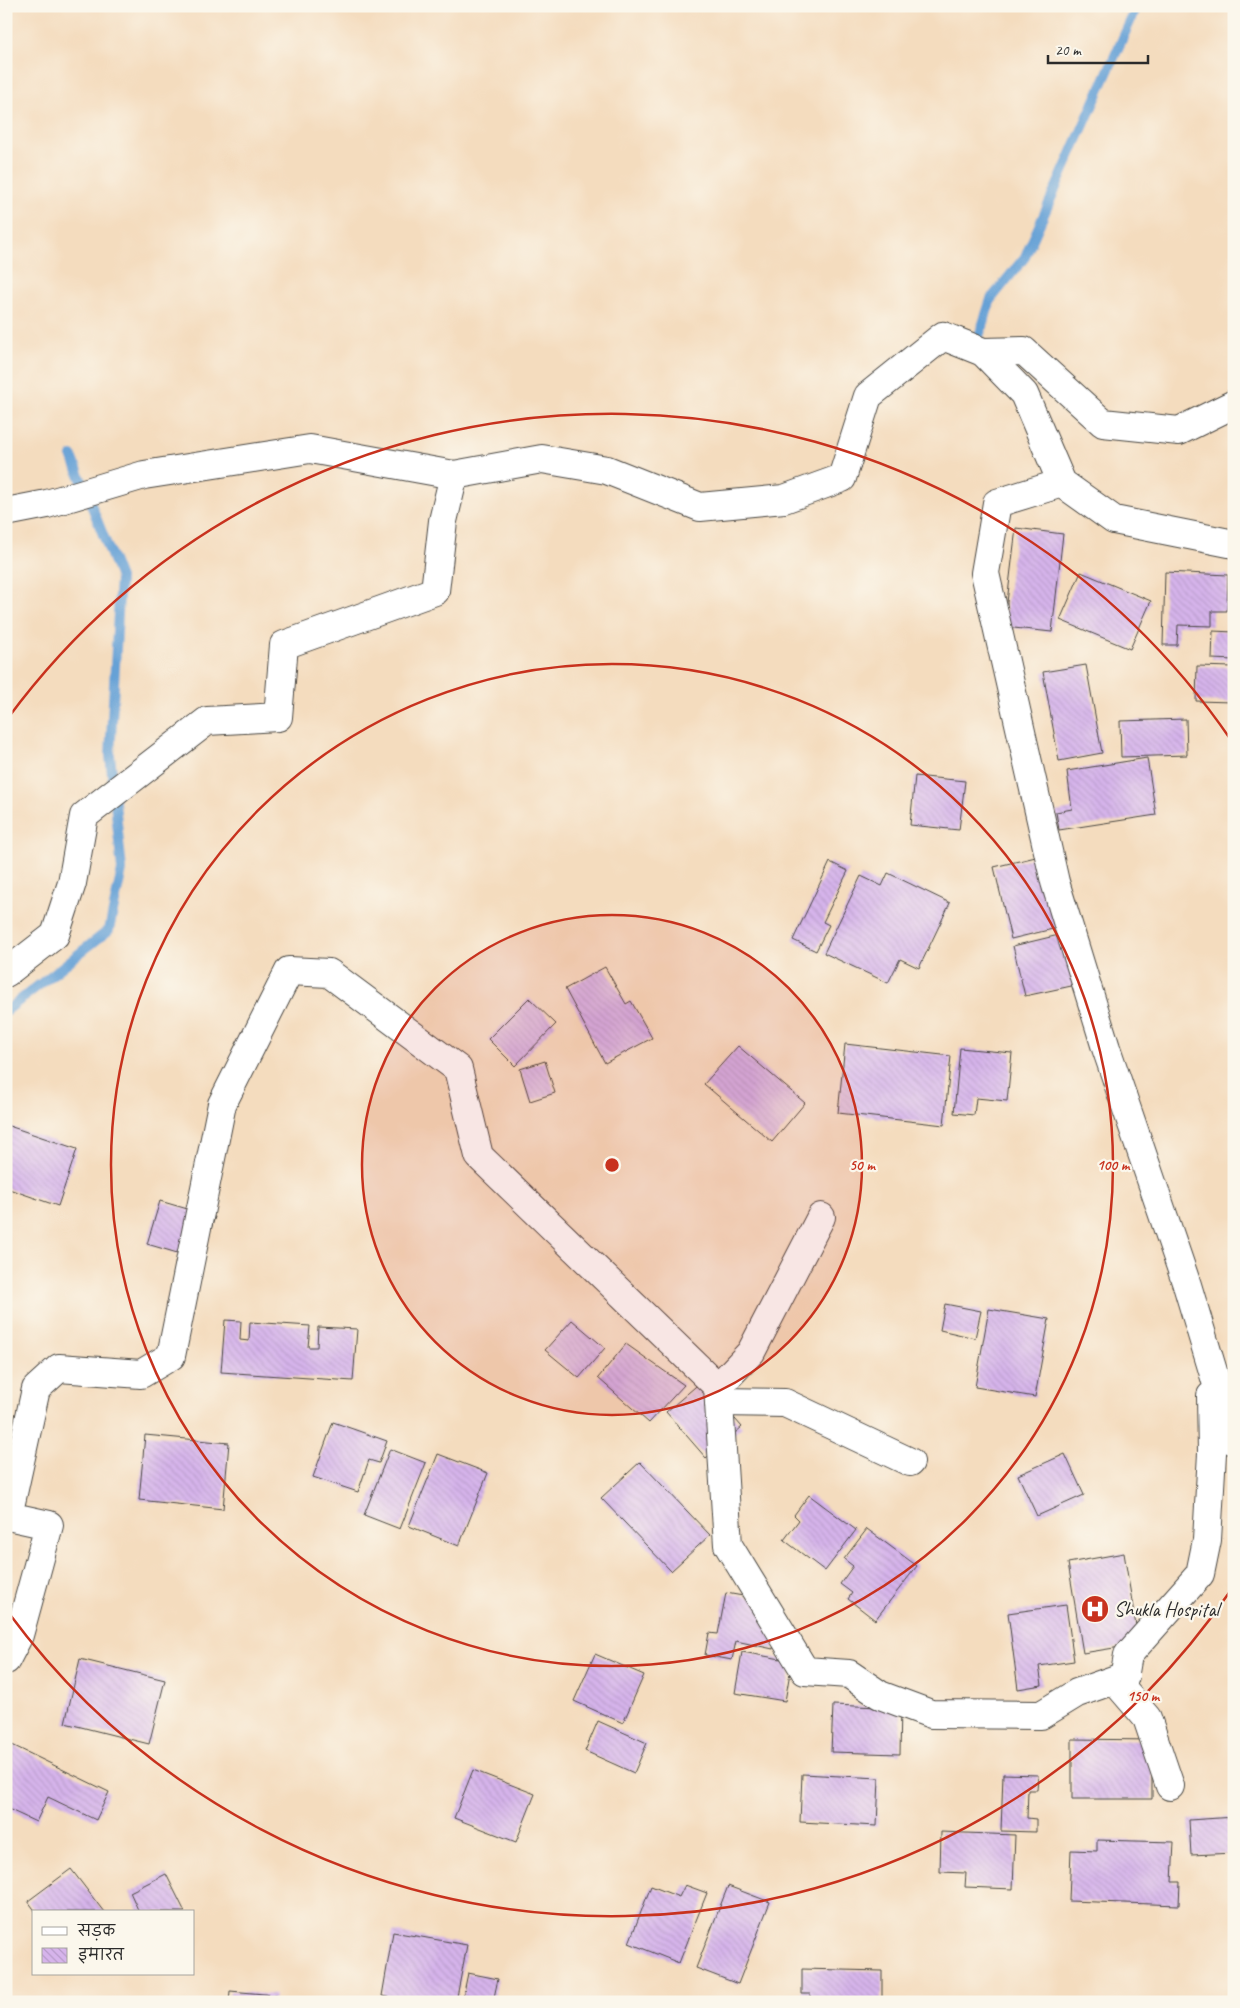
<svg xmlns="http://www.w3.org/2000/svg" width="1240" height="2008" font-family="Caveat,'Playpen Sans Deva',sans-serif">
	<defs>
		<pattern id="building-back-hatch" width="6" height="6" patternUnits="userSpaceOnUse" patternTransform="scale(1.25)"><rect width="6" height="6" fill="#d6b4eb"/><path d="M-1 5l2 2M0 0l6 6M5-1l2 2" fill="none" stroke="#b89bca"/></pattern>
	</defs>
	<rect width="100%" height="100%" fill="#fbf7ec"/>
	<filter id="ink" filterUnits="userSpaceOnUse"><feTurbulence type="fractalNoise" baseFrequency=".02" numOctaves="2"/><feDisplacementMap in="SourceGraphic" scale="10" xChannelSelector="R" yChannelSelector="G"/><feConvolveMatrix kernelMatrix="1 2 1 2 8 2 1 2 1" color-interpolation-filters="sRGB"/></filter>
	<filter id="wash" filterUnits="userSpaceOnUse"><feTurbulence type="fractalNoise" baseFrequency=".0096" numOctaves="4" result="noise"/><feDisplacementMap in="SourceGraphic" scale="20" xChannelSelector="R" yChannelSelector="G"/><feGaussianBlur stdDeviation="1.12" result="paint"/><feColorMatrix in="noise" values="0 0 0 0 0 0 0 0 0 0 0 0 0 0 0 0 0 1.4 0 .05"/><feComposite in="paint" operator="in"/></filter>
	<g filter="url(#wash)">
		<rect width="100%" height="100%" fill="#f4dcbe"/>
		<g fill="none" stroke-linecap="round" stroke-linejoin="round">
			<g stroke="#66a1d6" stroke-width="10">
				<path d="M979,336L991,299L1025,257L1137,6"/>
				<path d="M6,1011L109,930L122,870L110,755L120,578L72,456"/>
			</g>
		</g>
		<g id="blocks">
			<g fill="url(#building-back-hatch)">
				<path d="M1016,528L1063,534L1052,632L1004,627Z"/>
				<path d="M1081,572L1151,601L1130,649L1060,620Z"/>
				<path d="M1165,572L1228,575L1227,611H1212V626L1178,625L1177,645H1163Z"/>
				<path d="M1213,631L1234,632V660L1212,659Z"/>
				<path d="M1086,665L1102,753L1059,761L1043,672Z"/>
				<path d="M1197,666L1233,667L1232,702L1196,701Z"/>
				<path d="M1186,719L1187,755L1121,757L1120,721Z"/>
				<path d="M1147,758L1156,815L1059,830L1056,812L1072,809L1067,771Z"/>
				<path d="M915,776L965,781L959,830L910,825Z"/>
				<path d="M1044,855L1061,927L1011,939L994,867Z"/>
				<path d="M830,862L848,871L823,922L829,925L816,951L793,940Z"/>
				<path d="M888,873L950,903L919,968L900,959L888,983L824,953L861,876L882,886Z"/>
				<path d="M1063,934L1076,985L1025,996L1013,946Z"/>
				<path d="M605,967L626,1004L631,1001L652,1038L605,1063L565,989Z"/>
				<path d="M529,998L556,1024L515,1066L488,1039Z"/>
				<path d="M845,1044L951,1056L944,1125L838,1113Z"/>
				<path d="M738,1046L805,1103L772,1142L704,1084Z"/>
				<path d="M960,1048L1012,1053L1007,1101L976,1098L974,1115L954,1113Z"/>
				<path d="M545,1061L555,1093L530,1101L520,1069Z"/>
				<path d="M6,1125L77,1149L58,1206L6,1188Z"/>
				<path d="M160,1201L215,1217L201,1260L147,1244Z"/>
				<path d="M945,1304L981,1311L975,1338L940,1330Z"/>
				<path d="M989,1309L1049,1319L1035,1397L975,1387Z"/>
				<path d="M225,1320L241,1321L240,1340L249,1341L250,1322L310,1326L308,1347H317L318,1327L357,1329L353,1381L221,1372Z"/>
				<path d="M572,1320L605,1348L579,1378L545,1350Z"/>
				<path d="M626,1344L684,1385L649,1423L598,1378Z"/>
				<path d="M702,1381L742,1427L706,1458L666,1412Z"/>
				<path d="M333,1422L387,1441L379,1463L369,1460L358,1492L313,1477Z"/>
				<path d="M145,1435L229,1443L223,1509L139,1500Z"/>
				<path d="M390,1449L426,1463L400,1529L364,1515Z"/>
				<path d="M438,1454L488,1473L459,1546L409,1526Z"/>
				<path d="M1065,1454L1084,1495L1037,1516L1018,1475Z"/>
				<path d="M640,1462L710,1535L671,1571L601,1498Z"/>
				<path d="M809,1495L856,1530L825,1571L784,1540L799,1520L794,1515Z"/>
				<path d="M867,1529L917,1566L875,1620L848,1599L852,1593L840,1584L853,1566L844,1559Z"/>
				<path d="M1124,1553L1139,1644L1083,1653L1068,1563Z"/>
				<path d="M726,1593L760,1599L780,1616L773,1649L736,1641L732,1660L705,1655L709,1633L718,1634Z"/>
				<path d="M1066,1605L1074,1661L1039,1666L1042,1685L1018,1689L1008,1613Z"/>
				<path d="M742,1652L792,1661L785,1701L735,1693Z"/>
				<path d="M595,1654L644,1675L623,1723L574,1701Z"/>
				<path d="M80,1659L165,1680L149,1744L65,1723Z"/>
				<path d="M833,1705L901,1708L900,1754L831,1752Z"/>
				<path d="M598,1721L647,1743L634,1773L585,1751Z"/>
				<path d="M1072,1739L1152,1740V1799H1072Z"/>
				<path d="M6,1742L109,1792L96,1820L48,1797L36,1822L6,1808Z"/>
				<path d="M473,1770L535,1794L516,1842L454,1818Z"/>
				<path d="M802,1774L879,1778L877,1826L800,1822Z"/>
				<path d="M1003,1774L1038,1775L1037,1790H1028L1027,1818L1036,1819V1832L1001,1831Z"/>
				<path d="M1234,1817V1853L1191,1855L1189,1820Z"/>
				<path d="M941,1832L1015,1835L1013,1889L965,1887L966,1873L940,1872Z"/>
				<path d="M1097,1840L1174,1842L1172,1882H1180L1179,1905L1069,1901L1071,1850L1097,1851Z"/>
				<path d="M71,1869L104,1912H36L28,1901Z"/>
				<path d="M166,1874L185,1912H139L130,1892Z"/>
				<path d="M685,1885L707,1893L679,1963L629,1943L651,1886L679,1897Z"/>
				<path d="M728,1886L770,1902L738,1984L696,1968Z"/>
				<path d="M393,1932L467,1945L456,2002H415L382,1996Z"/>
				<path d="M802,1969L882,1971V2002H810V1994H802Z"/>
				<path d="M468,1973L498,1979L493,2002H462Z"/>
				<path d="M230,1991L275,1995L274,2002H229Z"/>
			</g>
		</g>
	</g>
	<g filter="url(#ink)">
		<use href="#blocks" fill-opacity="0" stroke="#494641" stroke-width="1"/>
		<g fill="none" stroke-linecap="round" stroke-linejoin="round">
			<defs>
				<g id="minor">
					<path d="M983,352L1024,351L1103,423L1179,431L1234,404"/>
					<path d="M1062,483L997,503L985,573L1055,882L1106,1048L1187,1285L1234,1441"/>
					<path d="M6,512L47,504L144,475L310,449L454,475L542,459L607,470L700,507L784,499L842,478L868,396L943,336L983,352L1024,394L1062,483L1114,520L1234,544"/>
					<path d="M6,973L55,935L72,883L84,816L207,721L278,717L284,645L435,591L443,521L454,475"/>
					<path d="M718,1387L751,1352L821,1217"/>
					<path d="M719,1402L785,1403L910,1462"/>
					<path d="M6,1660L19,1635L49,1525L8,1516L36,1389L59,1368L141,1374L171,1356L222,1104L289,971L329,973L458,1069L479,1156L718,1387L728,1545L805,1671L849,1674L880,1695L931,1714L1041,1715L1077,1693L1125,1676"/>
					<path d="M1170,1786L1147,1718L1122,1689L1128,1655L1200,1574L1207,1540L1212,1453L1211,1396"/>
				</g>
			</defs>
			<use href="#minor" stroke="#494641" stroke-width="30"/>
			<use href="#minor" stroke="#fff" stroke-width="28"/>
		</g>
	</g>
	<circle cx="612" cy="1165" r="250" fill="#c8321e" fill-opacity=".12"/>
	<g fill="none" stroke="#c8321e" stroke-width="2.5">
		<circle cx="612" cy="1165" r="250"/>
		<circle cx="612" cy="1165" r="501"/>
		<path d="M1231 1590A751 751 0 0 1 8 1612M8 718A751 751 0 0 1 1231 740"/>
	</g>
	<defs>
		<symbol id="hospital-disc" viewBox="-11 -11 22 22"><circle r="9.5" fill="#c8321e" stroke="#fbf7ec"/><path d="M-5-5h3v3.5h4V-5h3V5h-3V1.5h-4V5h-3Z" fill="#fff"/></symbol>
	</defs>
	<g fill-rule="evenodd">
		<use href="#hospital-disc" x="1079" y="1593" width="32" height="32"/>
	</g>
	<g text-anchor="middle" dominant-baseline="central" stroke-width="4.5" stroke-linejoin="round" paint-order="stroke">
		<g font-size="20" fill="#2b2b2b" stroke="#fbf7ec" text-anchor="start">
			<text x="1114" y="1609">Shukla Hospital</text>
		</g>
	</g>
	<circle cx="612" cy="1165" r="8" fill="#c8321e" stroke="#fbf7ec" stroke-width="2.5"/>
	<g font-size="15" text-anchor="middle" font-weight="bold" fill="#c8321e" stroke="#fbf7ec" stroke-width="4.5" stroke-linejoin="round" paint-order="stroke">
		<text x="862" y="1170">50 m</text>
		<text x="1113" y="1170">100 m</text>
		<text x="1143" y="1701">150 m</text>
	</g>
	<rect width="1240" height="2008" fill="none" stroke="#fbf7ec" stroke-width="25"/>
	<rect x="32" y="1910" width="162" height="65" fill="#fbf7ec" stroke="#a8a59f"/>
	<rect x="42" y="1927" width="25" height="8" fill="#ffffff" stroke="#a8a59f"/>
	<text x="78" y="1936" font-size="15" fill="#2b2b2b">सड़क</text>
	<rect x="42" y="1948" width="25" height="15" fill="url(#building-back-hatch)" stroke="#a8a59f"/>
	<text x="78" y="1960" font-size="15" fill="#2b2b2b">इमारत</text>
	<path d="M1048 55v8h100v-8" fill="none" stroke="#2b2b2b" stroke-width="2.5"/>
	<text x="1055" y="55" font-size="15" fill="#2b2b2b" stroke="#fbf7ec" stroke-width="4" paint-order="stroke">20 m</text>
</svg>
